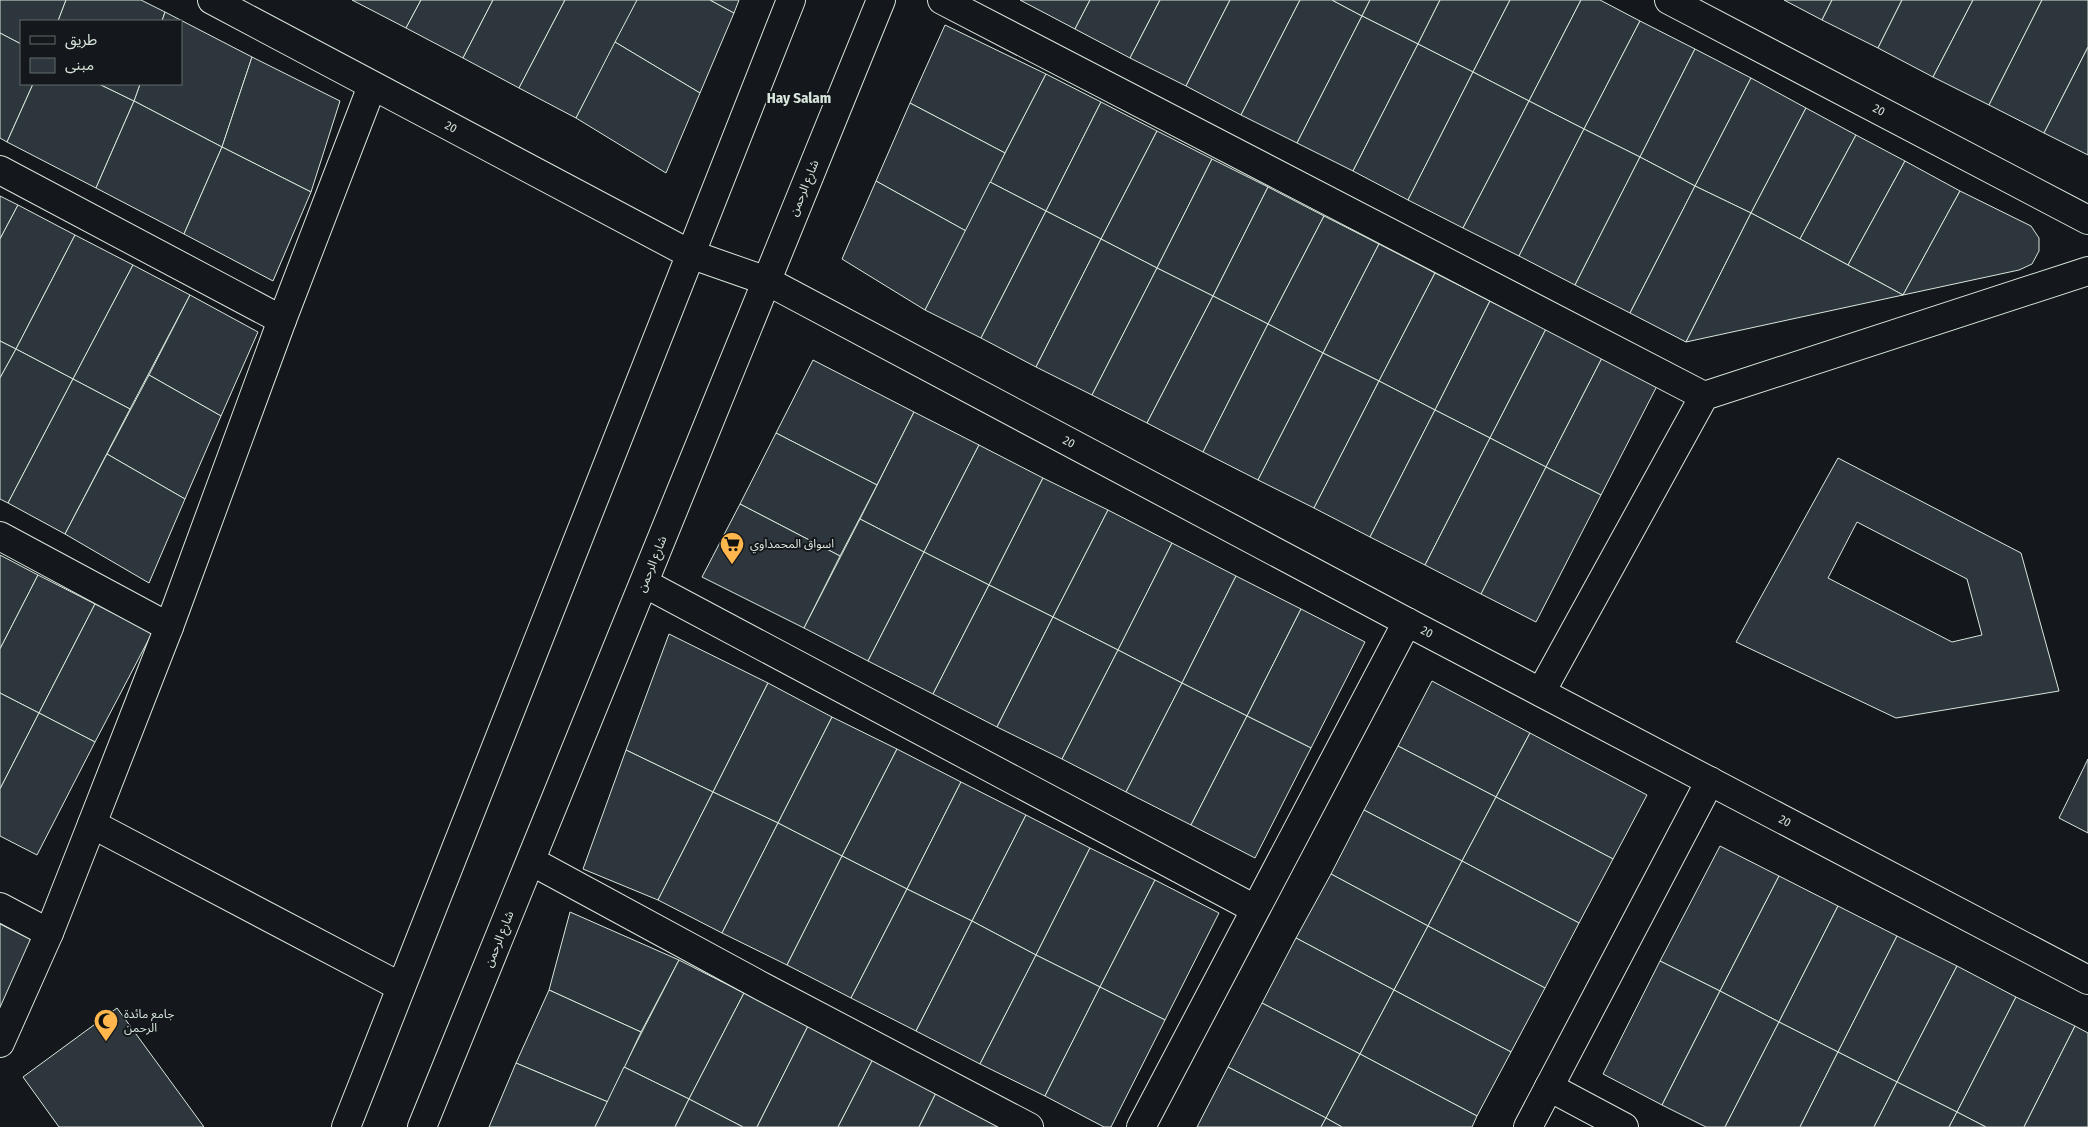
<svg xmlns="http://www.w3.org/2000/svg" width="2088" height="1127" font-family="'Fira Sans Condensed','Noto Sans Arabic',sans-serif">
	<rect width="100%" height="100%" fill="#14181c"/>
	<g fill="#2c363c" stroke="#d8e6dc" fill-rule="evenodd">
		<path d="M0,0H66L58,21H21V44L0,33Z"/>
		<path d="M66,0H141L165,12L162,21H58Z"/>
		<path d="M352,0H421L406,28Z"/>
		<path d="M421,0H493L463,58L406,28Z"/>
		<path d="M493,0H565L519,88L463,58Z"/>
		<path d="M565,0H638L576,118L519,88Z"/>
		<path d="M637,0H710L734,13L700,93L615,42Z"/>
		<path d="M710,0H739L734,13Z"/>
		<path d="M1020,0H1090L1075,29Z"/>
		<path d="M1090,0H1160L1130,58L1075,29Z"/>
		<path d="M1160,0H1230L1186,86L1130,58Z"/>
		<path d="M1230,0H1300L1241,115L1186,86Z"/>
		<path d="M1300,0H1332L1362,16L1297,143L1241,115Z"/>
		<path d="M1332,0H1370L1362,16Z"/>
		<path d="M1370,0H1440L1418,44L1362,16Z"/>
		<path d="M1440,0H1510L1473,72L1418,44Z"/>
		<path d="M1510,0H1581L1529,101L1473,72Z"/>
		<path d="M1581,0H1600L1640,21L1584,129L1529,101Z"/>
		<path d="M1784,0H1832L1822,20Z"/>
		<path d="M1832,0H1902L1878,48L1822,20Z"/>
		<path d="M1902,0H1973L1933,77L1878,48Z"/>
		<path d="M1973,0H2042L1989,105L1933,77Z"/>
		<path d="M2042,0H2088V47L2044,133L1989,105Z"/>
		<path d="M165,12L252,57L222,147L134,101L140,84H181V21H162Z"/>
		<path d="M1362,16L1418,44L1353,171L1297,143Z"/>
		<path d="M1640,21L1695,49L1640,157L1584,129Z"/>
		<path d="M945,25L1046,74L1005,153L910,103Z"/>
		<path d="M0,33L21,44V84H33L7,142L0,138Z"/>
		<path d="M615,42L700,93L666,173L576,118Z"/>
		<path d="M1418,44L1473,72L1408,200L1353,171Z"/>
		<path d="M2088,47V155L2044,133Z"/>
		<path d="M1695,49L1751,78L1695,186L1640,157Z"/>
		<path d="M252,57L340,101L311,192L222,147Z"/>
		<path d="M1473,72L1529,101L1463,228L1408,200Z"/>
		<path d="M1046,74L1101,102L1046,211L990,182Z"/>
		<path d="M1751,78L1806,108L1751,213L1695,186Z"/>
		<path d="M33,84H99L134,101L96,188L7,142Z"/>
		<path d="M99,84H140L134,101Z"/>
		<path d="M134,101L222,147L184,234L96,188Z"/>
		<path d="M1529,101L1584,129L1519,256L1463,228Z"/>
		<path d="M1101,102L1157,131L1101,239L1046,211Z"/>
		<path d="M910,103L1005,153L966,231L876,181Z"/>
		<path d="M1806,108L1856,135L1800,239L1751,213Z"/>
		<path d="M1584,129L1640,157L1575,285L1519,256Z"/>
		<path d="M1157,131L1212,159L1157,268L1101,239Z"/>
		<path d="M1856,135L1905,161L1848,265L1800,239Z"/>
		<path d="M222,147L311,192L273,281L184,234Z"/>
		<path d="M1640,157L1695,186L1630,313L1575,285Z"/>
		<path d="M1212,159L1268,187L1213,296L1157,268Z"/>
		<path d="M1905,161L1960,191L1903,295L1848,265Z"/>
		<path d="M876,181L966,231L925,310L842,259Z"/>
		<path d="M990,182L1046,211L981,338L925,310Z"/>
		<path d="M1695,186L1751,213L1686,342L1630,313Z"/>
		<path d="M1268,187L1324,216L1268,324L1213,296Z"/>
		<path d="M1960,191L2031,226L2039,238V251L2032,264L2019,270L1903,295Z"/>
		<path d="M0,196L18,205L0,239Z"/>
		<path d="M18,205L75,235L16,349L0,341V239Z"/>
		<path d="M1046,211L1101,239L1036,367L981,338Z"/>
		<path d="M1751,213L1800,239L1903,295L1686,342Z"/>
		<path d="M1324,216L1379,244L1323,353L1268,324Z"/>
		<path d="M75,235L133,265L73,379L16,349Z"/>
		<path d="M1101,239L1157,268L1092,395L1036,367Z"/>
		<path d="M1379,244L1435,273L1379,381L1323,353Z"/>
		<path d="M133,265L190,295L130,409L73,379Z"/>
		<path d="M1157,268L1213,296L1147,423L1092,395Z"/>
		<path d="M1435,273L1490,301L1435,410L1379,381Z"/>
		<path d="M190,295L258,332L221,416L149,375Z"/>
		<path d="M1213,296L1268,324L1203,452L1147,423Z"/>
		<path d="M1490,301L1546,329L1490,438L1435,410Z"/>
		<path d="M1268,324L1323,353L1258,480L1203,452Z"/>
		<path d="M1546,329L1602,358L1546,467L1490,438Z"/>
		<path d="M0,341L16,349L0,378Z"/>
		<path d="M16,349L73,379L8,503L0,499V378Z"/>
		<path d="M1323,353L1379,381L1314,508L1258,480Z"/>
		<path d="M1602,358L1657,386L1601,495L1546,467Z"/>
		<path d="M813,360L914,412L877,485L776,433Z"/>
		<path d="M149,375L221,416L185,499L107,454Z"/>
		<path d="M73,379L130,409L65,534L8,503Z"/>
		<path d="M1379,381L1435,410L1370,537L1314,508Z"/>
		<path d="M1435,410L1490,438L1425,565L1370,537Z"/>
		<path d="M914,412L979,445L924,552L860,519Z"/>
		<path d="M776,433L877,485L840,556L740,504Z"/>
		<path d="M1490,438L1546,467L1481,594L1425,565Z"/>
		<path d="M979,445L1043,478L989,585L924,552Z"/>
		<path d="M107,454L185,499L149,583L65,534Z"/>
		<path d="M1838,458L2021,553L2059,691L1896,718L1736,642ZM1857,522L1967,579L1982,635L1952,642L1828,578Z"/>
		<path d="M1546,467L1601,495L1536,622L1481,594Z"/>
		<path d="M1043,478L1108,510L1053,617L989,585Z"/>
		<path d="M740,504L840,556L804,628L702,577Z"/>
		<path d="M1108,510L1172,543L1118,650L1053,617Z"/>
		<path d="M860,519L924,552L868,661L804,628Z"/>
		<path d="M1172,543L1236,576L1182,683L1118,650Z"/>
		<path d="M924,552L989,585L933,694L868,661Z"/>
		<path d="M0,555L38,575L0,649Z"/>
		<path d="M38,575L95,604L39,713L0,693V649Z"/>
		<path d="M1236,576L1301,609L1247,716L1182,683Z"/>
		<path d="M989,585L1053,617L997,727L933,694Z"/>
		<path d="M95,604L152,633L95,742L39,713Z"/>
		<path d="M1301,609L1365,642L1311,748L1247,716Z"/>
		<path d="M1053,617L1118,650L1062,759L997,727Z"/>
		<path d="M669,634L768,683L713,792L626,750Z"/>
		<path d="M1118,650L1182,683L1126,792L1062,759Z"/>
		<path d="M1432,681L1530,733L1496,797L1398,746Z"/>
		<path d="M768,683L832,717L778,823L713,792Z"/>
		<path d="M1182,683L1247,716L1191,825L1126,792Z"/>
		<path d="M0,693L39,713L0,789Z"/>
		<path d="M39,713L95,742L37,855L0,836V789Z"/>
		<path d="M1247,716L1311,748L1255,858L1191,825Z"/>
		<path d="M832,717L897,749L842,856L778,823Z"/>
		<path d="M1530,733L1647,795L1613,859L1496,797Z"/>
		<path d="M1398,746L1496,797L1462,861L1364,810Z"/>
		<path d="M897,749L961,782L907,889L842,856Z"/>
		<path d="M626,750L713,792L658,900L583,869Z"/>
		<path d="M2088,759V833L2059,818Z"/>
		<path d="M961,782L1026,815L972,921L907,889Z"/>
		<path d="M713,792L778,823L722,933L658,900Z"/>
		<path d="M1496,797L1613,859L1579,923L1462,861Z"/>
		<path d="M1364,810L1462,861L1428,926L1331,874Z"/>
		<path d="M1026,815L1090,848L1036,955L972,921Z"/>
		<path d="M778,823L842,856L787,965L722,933Z"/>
		<path d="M1720,846L1779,876L1720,991L1660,961Z"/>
		<path d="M1090,848L1155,880L1100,987L1036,955Z"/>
		<path d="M842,856L907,889L851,998L787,965Z"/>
		<path d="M1462,861L1579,923L1545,988L1428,926Z"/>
		<path d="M1331,874L1428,926L1394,990L1296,938Z"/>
		<path d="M1779,876L1838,906L1779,1022L1720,991Z"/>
		<path d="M1155,880L1219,913L1165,1020L1100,987Z"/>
		<path d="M907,889L972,921L916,1031L851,998Z"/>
		<path d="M1838,906L1897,936L1838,1052L1779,1022Z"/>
		<path d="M570,912L679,960L641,1032L549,990Z"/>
		<path d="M972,921L1036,955L980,1064L916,1031Z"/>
		<path d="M0,924L34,941L0,1012Z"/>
		<path d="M1428,926L1545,988L1511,1052L1394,990Z"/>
		<path d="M1897,936L1957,966L1897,1082L1838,1052Z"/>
		<path d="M1296,938L1394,990L1360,1054L1262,1003Z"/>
		<path d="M1036,955L1100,987L1045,1096L980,1064Z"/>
		<path d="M679,960L744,993L689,1099L624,1067Z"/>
		<path d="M1660,961L1720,991L1662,1105L1603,1074Z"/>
		<path d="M1957,966L2016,997L1957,1112L1897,1082Z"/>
		<path d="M1100,987L1165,1020L1111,1127H1104L1045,1096Z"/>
		<path d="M549,990L641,1032L608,1102L516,1063Z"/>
		<path d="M1394,990L1511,1052L1477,1116L1360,1054Z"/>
		<path d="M1720,991L1779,1022L1725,1127H1706L1662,1105Z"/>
		<path d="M744,993L808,1026L757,1127H743L689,1099Z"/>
		<path d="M2016,997L2075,1026L2024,1127H1986L1957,1112Z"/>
		<path d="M1262,1003L1360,1054L1326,1118L1228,1067Z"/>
		<path d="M117,1008L204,1127H59L23,1077Z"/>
		<path d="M1779,1022L1838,1052L1800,1127H1725Z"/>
		<path d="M808,1026L873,1059L838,1127H757Z"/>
		<path d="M2075,1026L2088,1033V1127H2024Z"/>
		<path d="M1838,1052L1897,1082L1874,1127H1800Z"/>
		<path d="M1360,1054L1477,1116L1472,1127H1342L1326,1118Z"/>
		<path d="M873,1059L937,1091L919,1127H838Z"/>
		<path d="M516,1063L608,1102L595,1127H489Z"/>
		<path d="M624,1067L689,1099L675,1127H595Z"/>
		<path d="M1228,1067L1326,1118L1321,1127H1197Z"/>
		<path d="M1897,1082L1957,1112L1949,1127H1874Z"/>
		<path d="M937,1091L1000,1127H919Z"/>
		<path d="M689,1099L743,1127H675Z"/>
		<path d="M1957,1112L1986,1127H1949Z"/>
		<path d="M1326,1118L1342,1127H1321Z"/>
	</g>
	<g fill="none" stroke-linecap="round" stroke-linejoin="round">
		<defs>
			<g id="minor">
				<path d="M212,0L690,254L767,281L1407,622L2088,980"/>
				<path d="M942,0L1704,396"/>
				<path d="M1669,0L2088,220"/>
				<path d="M0,170L282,320"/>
				<path d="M0,536L169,627"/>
				<path d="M644,583L1255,909"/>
				<path d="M1541,692L1704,396L2088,271"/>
				<path d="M92,824L401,987"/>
				<path d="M531,861L763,987L1029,1127"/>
				<path d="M0,907L49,933"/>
				<path d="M0,1043L49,933L92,824L169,627L282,320L372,86"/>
				<path d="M1549,1087L1624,1127"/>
				<path d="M1141,1127L1407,622"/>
				<path d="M1528,1127L1710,781"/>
			</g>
			<g id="tertiary">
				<path d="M346,1127L791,0"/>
				<path d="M422,1127L881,0"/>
			</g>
		</defs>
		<use href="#minor" stroke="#d8e6dc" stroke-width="30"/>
		<use href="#tertiary" stroke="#d8e6dc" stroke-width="30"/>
		<use href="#minor" stroke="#14181c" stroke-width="28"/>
		<use href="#tertiary" stroke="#14181c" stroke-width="28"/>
	</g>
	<defs>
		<symbol id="supermarket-pin" viewBox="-11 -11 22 30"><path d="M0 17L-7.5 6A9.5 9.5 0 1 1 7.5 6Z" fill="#ffb74d" stroke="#14181c"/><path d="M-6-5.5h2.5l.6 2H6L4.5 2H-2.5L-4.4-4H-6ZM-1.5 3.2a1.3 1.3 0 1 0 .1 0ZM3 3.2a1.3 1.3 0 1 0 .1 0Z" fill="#111"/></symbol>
		<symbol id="mosque-pin" viewBox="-11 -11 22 30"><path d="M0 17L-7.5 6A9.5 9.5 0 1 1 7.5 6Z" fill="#ffb74d" stroke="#14181c"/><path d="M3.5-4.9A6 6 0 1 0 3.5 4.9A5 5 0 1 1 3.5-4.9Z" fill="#111"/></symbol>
	</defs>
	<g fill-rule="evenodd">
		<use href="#supermarket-pin" x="718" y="530" width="28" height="38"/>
		<use href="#mosque-pin" x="92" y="1007" width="28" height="38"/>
	</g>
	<g text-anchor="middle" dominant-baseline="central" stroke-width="4" stroke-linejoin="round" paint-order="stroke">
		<g font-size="12" fill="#d8e6dc" stroke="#14181c">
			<text transform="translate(1879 110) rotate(28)">20</text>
			<text transform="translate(451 127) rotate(28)">20</text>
			<text transform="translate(804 188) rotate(-68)">شارع الرحمن</text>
			<text transform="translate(1069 442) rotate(28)">20</text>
			<text transform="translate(652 564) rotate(-68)">شارع الرحمن</text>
			<text transform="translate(1427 632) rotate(28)">20</text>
			<text transform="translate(1785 821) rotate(28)">20</text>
			<text transform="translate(499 939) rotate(-68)">شارع الرحمن</text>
		</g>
		<g font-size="12" fill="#d8e6dc" stroke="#14181c" text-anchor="start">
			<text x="750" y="544">اسواق المحمداوي</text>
			<text x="124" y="1014">جامع مائدة<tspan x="124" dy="14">الرحمن</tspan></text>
		</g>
		<g font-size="15" font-weight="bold" fill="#d8e6dc" stroke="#14181c">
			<text x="799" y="98">Hay Salam</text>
		</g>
	</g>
	<rect x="20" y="20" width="162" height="65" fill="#14181c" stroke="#626a69"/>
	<rect x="30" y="36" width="25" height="8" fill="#14181c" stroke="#626a69"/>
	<text x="65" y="45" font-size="15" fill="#d8e6dc">طريق</text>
	<rect x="30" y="58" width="25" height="15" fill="#2c363c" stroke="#626a69"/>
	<text x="65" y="70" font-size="15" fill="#d8e6dc">مبنى</text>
</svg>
